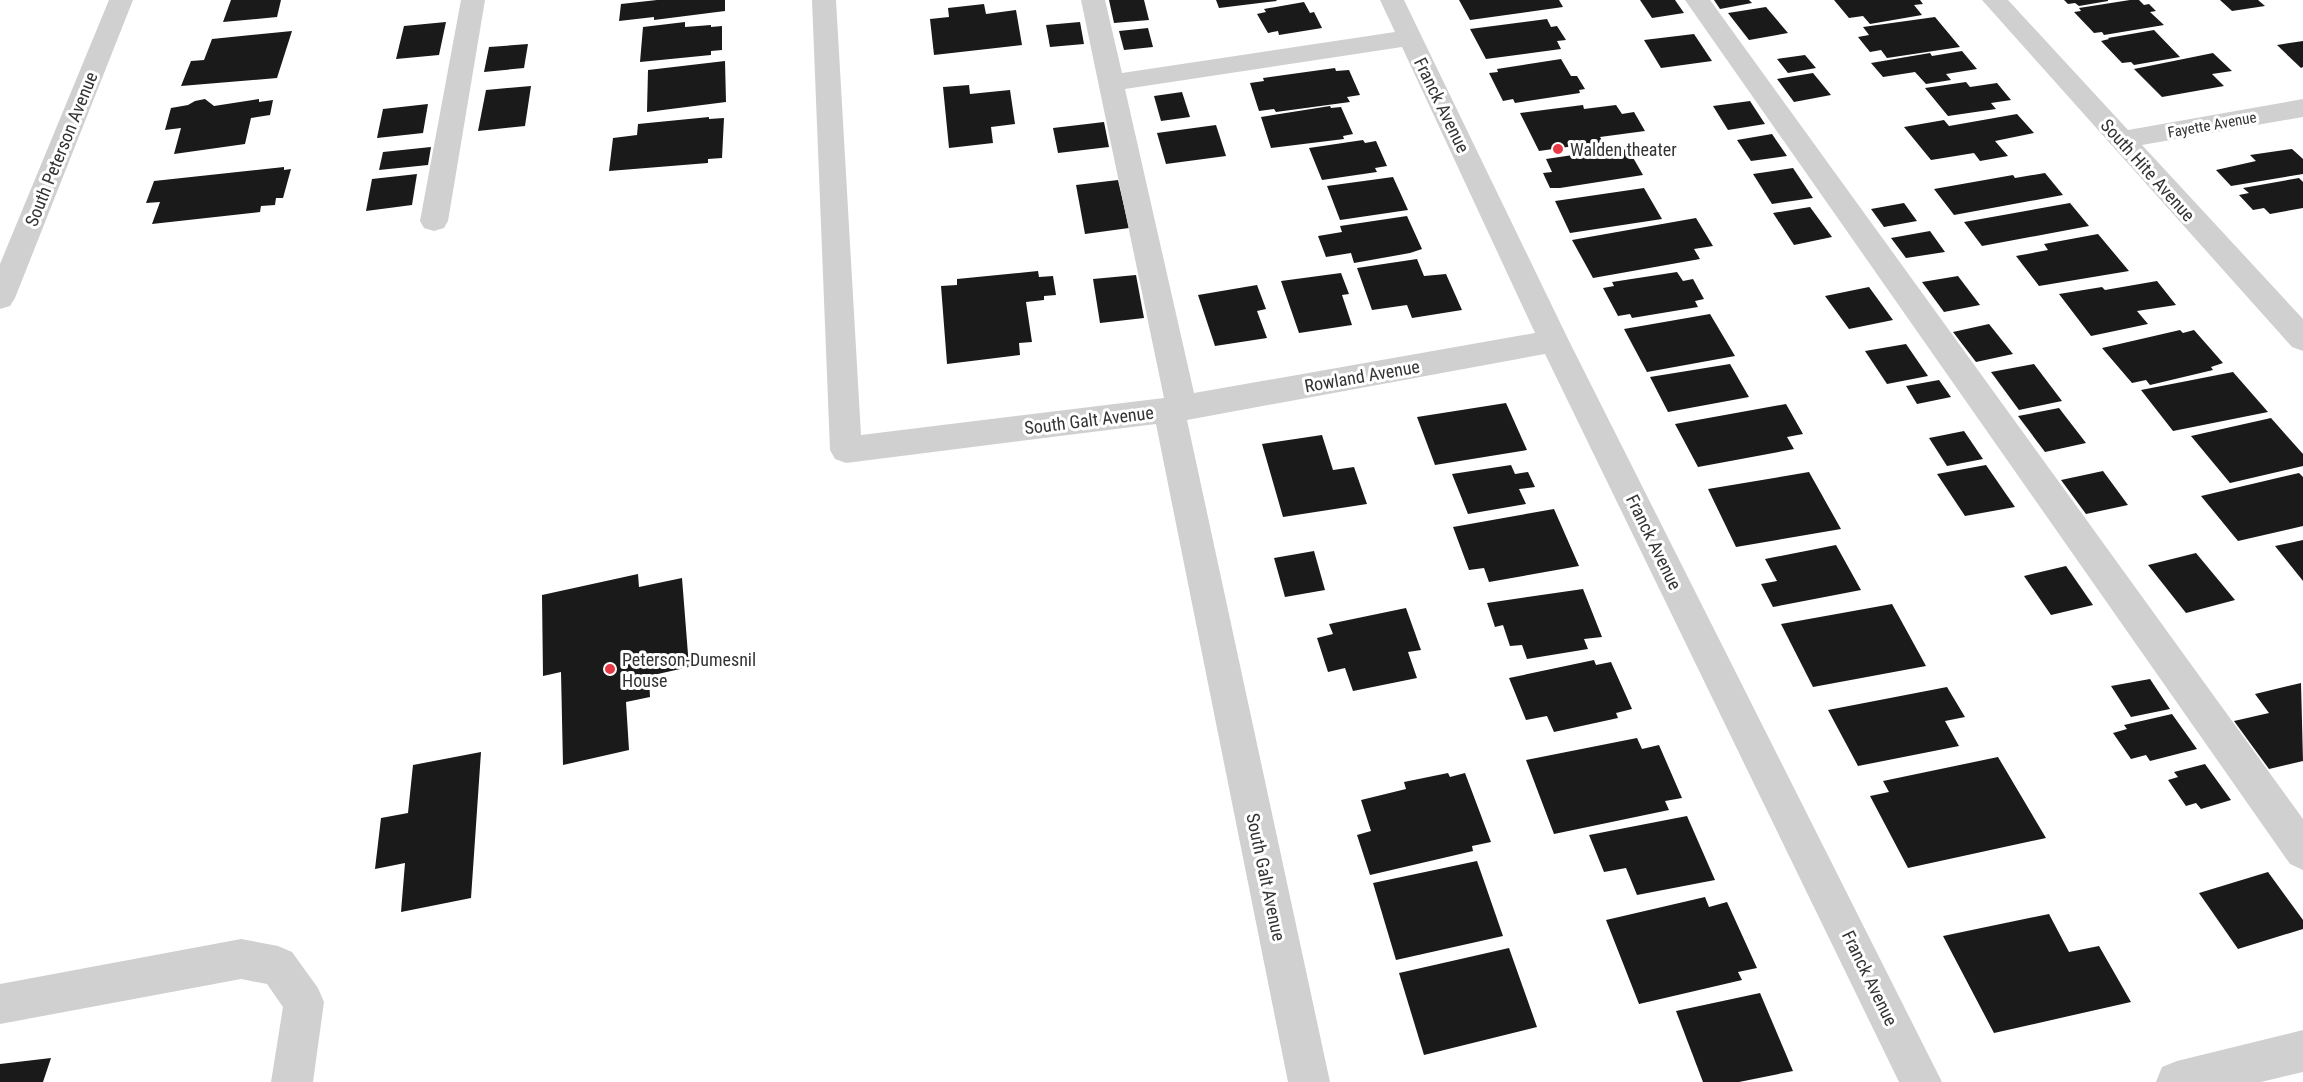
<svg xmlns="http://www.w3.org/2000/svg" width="2303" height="1082" font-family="'Roboto Condensed',sans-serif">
	<rect width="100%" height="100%" fill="#fff"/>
	<g fill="#1a1a1a">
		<path d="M231,0H281L277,17L223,22Z"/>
		<path d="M657,0H725V11L654,20V17L619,21L621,4Z"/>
		<path d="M1109,0H1144L1149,20L1114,23Z"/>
		<path d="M1216,0H1276L1277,1L1219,8Z"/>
		<path d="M1459,0H1559L1563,7L1470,20Z"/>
		<path d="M1640,0H1675L1684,13L1652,18Z"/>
		<path d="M1714,0H1749L1752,3L1720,9Z"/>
		<path d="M1834,0H1920L1923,4L1914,5L1922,15L1870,24L1863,16L1849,18Z"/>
		<path d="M2064,0H2108V1L2079,6L2075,3L2068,4Z"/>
		<path d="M2130,0H2139L2144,5L2149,4L2156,11L2150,12L2164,25L2104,35L2102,32L2094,33L2074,12L2081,11L2079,8Z"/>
		<path d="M2220,0H2258L2265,6L2232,11Z"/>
		<path d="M1304,2L1310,13L1314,12L1322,28L1279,35L1278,31L1268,33L1257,14L1266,12L1264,9Z"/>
		<path d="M984,4L986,14L1016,10L1022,45L934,55L930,19L949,17L948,8Z"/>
		<path d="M1766,7L1788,33L1749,40L1728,13Z"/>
		<path d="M1935,17L1960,47L1887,58L1881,50L1870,52L1858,37L1869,35L1863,27Z"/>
		<path d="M1547,19L1551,27L1557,26L1566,40L1557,41L1561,49L1486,59L1470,29Z"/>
		<path d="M446,22L439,55L396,59L404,26Z"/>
		<path d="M685,22V27L711,25V27L722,26V50L711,51V55L640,62L643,27Z"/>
		<path d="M1080,22L1084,44L1050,47L1046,25Z"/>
		<path d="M1148,28L1153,47L1124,50L1119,31Z"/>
		<path d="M2154,30L2180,57L2134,65L2131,62L2122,63L2101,41L2109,39L2108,38Z"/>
		<path d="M292,31L277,78L181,86L191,61L204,60L212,39Z"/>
		<path d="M1694,34L1712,61L1661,68L1644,40Z"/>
		<path d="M2303,41V67L2301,68L2277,45Z"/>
		<path d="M528,44L524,68L484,72L489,47Z"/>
		<path d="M1962,51L1977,69L1946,74L1951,80L1926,84L1915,72L1883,77L1871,63L1930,53L1932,56Z"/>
		<path d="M2213,53L2232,71L2212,74L2224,86L2162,97L2134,69Z"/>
		<path d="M1805,55L1816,68L1788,73L1777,59Z"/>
		<path d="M1561,59L1571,76H1577L1585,89L1579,90L1580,93L1515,103L1513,99L1503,101L1489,73L1498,72L1497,69Z"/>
		<path d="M725,61L726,102L647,112L648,70Z"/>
		<path d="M1335,68L1336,71L1349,70L1360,95L1347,97L1350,102L1276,112L1274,109L1259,111L1250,83L1264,81L1263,78Z"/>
		<path d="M1813,73L1831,95L1794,102L1777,79Z"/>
		<path d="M1966,82L1970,87L1997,83L2011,100L1991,103L1996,109L1948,116L1925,88Z"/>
		<path d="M969,85L970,94L1010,90L1015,124L991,127L993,143L949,148L943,87Z"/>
		<path d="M531,86L525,126L478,131L486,90Z"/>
		<path d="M1182,92L1190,117L1161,121L1154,96Z"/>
		<path d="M205,99L214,106L259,99V102L273,100L270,115L251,118L245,144L174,154L181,128L165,130L171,108L188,105L195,101Z"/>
		<path d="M1750,101L1765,124L1728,130L1713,106Z"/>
		<path d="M428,104L423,133L377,138L383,109Z"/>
		<path d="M1583,105L1584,109L1616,105L1622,114L1634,112L1645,131L1600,137L1603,142L1539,151L1520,113Z"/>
		<path d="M1330,106L1331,108L1341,107L1353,134L1343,136L1344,139L1271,148L1261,117Z"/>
		<path d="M2017,114L2034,133L1995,141L2008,156L1980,161L1974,153L1931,160L1904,127L1944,120L1949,126Z"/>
		<path d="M709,117V119L724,118L722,158L708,159V163L609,171L613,138L637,135L638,124Z"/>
		<path d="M1104,122L1109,147L1058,153L1053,128Z"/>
		<path d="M1216,125L1226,156L1166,164L1157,133Z"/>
		<path d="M1772,134L1787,156L1751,161L1737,140Z"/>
		<path d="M1363,140L1365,143L1376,141L1387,166L1375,168L1377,172L1322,180L1309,148Z"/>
		<path d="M431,147L428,165L379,170L383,152Z"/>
		<path d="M1627,147L1643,175L1560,188H1550L1543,173L1552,172L1546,159Z"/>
		<path d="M2292,149L2303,159V174L2231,186L2216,170L2256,161L2250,155Z"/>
		<path d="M284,167V170L291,169L283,198H276L275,205L261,206L260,212L152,224L160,202L146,203L154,181Z"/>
		<path d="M1793,168L1813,198L1772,204L1753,174Z"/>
		<path d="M2045,173L2063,195L1954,215L1934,189L2013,175L2015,178Z"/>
		<path d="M417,174L412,205L366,211L372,179Z"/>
		<path d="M1393,177L1408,210L1340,220L1327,186Z"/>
		<path d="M2299,178L2303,182V208L2270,214L2264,208L2253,210L2239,195L2249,193L2243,188Z"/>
		<path d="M1118,180L1129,228L1085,234L1076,185Z"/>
		<path d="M1644,188L1662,219L1570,233L1555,201Z"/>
		<path d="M1904,203L1917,221L1884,227L1871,209Z"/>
		<path d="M2070,203L2089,226L1982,246L1964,222Z"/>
		<path d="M1810,207L1832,237L1794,245L1773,213Z"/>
		<path d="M1407,216L1422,249L1410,253L1354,263L1351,253L1326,257L1318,236L1342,232L1340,226Z"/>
		<path d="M1696,218L1713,246L1694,249L1700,259L1593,278L1572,240Z"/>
		<path d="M1930,231L1945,252L1906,258L1891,238Z"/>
		<path d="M2098,234L2129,271L2039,286L2016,256L2048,250L2044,244Z"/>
		<path d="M1417,259L1424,276L1446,274L1462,310L1412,318L1407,305L1372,310L1357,268Z"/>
		<path d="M1038,271L1039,277L1053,276L1056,295L1044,296V300L1026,302L1032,342L1019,343L1020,355L947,364L941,286L957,285V279Z"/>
		<path d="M1677,272L1683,281L1693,279L1704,299L1695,301L1698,307L1632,318L1630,314L1618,316L1603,288L1614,286L1612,282Z"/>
		<path d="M1341,273L1349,294L1342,295L1352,325L1299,333L1281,281Z"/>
		<path d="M1136,275L1144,318L1100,323L1093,279Z"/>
		<path d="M1958,276L1980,305L1944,312L1922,282Z"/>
		<path d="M2157,281L2176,305L2137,311L2148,324L2091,336L2059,294L2102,287L2105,290Z"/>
		<path d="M1257,285L1266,309L1257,311L1267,338L1215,346L1198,295Z"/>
		<path d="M1869,287L1893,320L1849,329L1825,296Z"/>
		<path d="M1710,314L1735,356L1647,372L1624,329Z"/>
		<path d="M1989,324L2013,354L1976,362L1953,332Z"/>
		<path d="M2180,330L2183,333L2194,330L2223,363L2211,367L2213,370L2150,385L2146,380L2132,383L2102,348Z"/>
		<path d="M1906,344L1928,376L1887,384L1865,351Z"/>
		<path d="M1730,364L1749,397L1668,412L1650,377Z"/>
		<path d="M2034,364L2062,401L2019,410L1991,372Z"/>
		<path d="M2233,372L2268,412L2173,431L2141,390Z"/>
		<path d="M1939,380L1951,397L1917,404L1906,386Z"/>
		<path d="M1506,403L1527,450L1435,465L1417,417Z"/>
		<path d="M1786,404L1803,434L1787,437L1794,449L1698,467L1675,424Z"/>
		<path d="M2059,408L2086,443L2045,452L2018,416Z"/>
		<path d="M2271,418L2303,454V466L2230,483L2191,436Z"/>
		<path d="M1964,431L1983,459L1947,466L1929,438Z"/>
		<path d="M1322,435L1333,470L1354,467L1367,504L1283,517L1262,444Z"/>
		<path d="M1511,465L1515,474L1528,472L1535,487L1519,489L1526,504L1468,514L1452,474Z"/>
		<path d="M1986,465L2015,507L1965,516L1937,474Z"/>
		<path d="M2103,471L2128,505L2086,514L2061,480Z"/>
		<path d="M1809,472L1841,529L1736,547L1708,489Z"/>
		<path d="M2299,473L2303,477V526L2238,541L2201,496Z"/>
		<path d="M1554,509L1579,566L1489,582L1484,568L1469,570L1453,527Z"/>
		<path d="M2303,540V581L2275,546Z"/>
		<path d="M1836,545L1861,590L1773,607L1761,584L1777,581L1765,559Z"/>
		<path d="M1314,551L1325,590L1285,597L1274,558Z"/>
		<path d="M2196,553L2235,600L2186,613L2148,565Z"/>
		<path d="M2066,566L2093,605L2051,615L2024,576Z"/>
		<path d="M638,574L639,587L682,578L689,667L649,676L650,697L626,702L629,750L563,765L561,672L543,676L542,595Z"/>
		<path d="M1583,589L1602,637L1584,639L1588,649L1527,659L1522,645L1510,646L1503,625L1495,627L1487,603Z"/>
		<path d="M1892,604L1926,666L1813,687L1781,624Z"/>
		<path d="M1406,608L1421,650L1408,652L1417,678L1353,691L1345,668L1328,672L1317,638L1333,634L1329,624Z"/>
		<path d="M1594,660L1596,665L1611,662L1632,709L1616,713L1618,718L1554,732L1547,716L1526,720L1509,678Z"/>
		<path d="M2150,679L2170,709L2131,717L2111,686Z"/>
		<path d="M2301,683L2303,761L2269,769L2234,721L2269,713L2255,694Z"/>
		<path d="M1947,687L1965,717L1945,721L1959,746L1858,766L1828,710Z"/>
		<path d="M2172,714L2197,749L2150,761L2146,755L2131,759L2113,733L2127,729L2124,725Z"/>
		<path d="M1637,738L1642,749L1659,745L1682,798L1665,801L1669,810L1554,834L1526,760Z"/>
		<path d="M481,752L471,898L401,912L405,863L375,869L381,818L408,813L413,765Z"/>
		<path d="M1998,757L2046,838L1908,868L1870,796L1889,792L1883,781Z"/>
		<path d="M2205,764L2231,800L2201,809L2196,803L2186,806L2168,780L2178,777L2174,772Z"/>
		<path d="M1448,773L1450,777L1465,773L1491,842L1472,846L1473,851L1370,875L1357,835L1371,831L1361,800L1406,789L1404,782Z"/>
		<path d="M1687,816L1715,880L1637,895L1626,868L1604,872L1589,835Z"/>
		<path d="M1477,861L1503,936L1396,960L1373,883Z"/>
		<path d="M2268,872L2303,920V929L2238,949L2199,893Z"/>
		<path d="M1705,897L1709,907L1727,902L1757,968L1738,972L1742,980L1639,1004L1606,920Z"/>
		<path d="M2049,914L2069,952L2099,946L2131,1002L1994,1033L1943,936Z"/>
		<path d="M1509,948L1537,1027L1424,1055L1399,973Z"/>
		<path d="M1760,993L1793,1071L1739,1082H1703L1676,1011Z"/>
		<path d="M51,1058L43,1082H0V1064Z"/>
	</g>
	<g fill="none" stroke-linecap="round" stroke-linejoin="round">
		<g fill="#d0d0d0" fill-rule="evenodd">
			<path d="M109,0H133L15,298L10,306L0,309V264Z"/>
			<path d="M461,0H485L448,221L444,228L434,231L424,228L420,221Z"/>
			<path d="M812,0H836L861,435L1164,398L1081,0H1105L1122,73L1395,32L1380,0H1404L1569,341L1942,1082H1899L1545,354L1187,420L1330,1082H1288L1156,424L846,463L835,459L830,450ZM1402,47L1535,333L1194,393L1125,89Z"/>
			<path d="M1685,0H1710L2303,819V870L2290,864Z"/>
			<path d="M1982,0H2008L2128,130L2303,99V117L2142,145L2303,319V351L2292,347Z"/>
			<path d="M241,939L278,946L292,952L318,988L324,1002L313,1082H271L283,1007L267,984L241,979L0,1024V984Z"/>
			<path d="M2303,1030V1072L2261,1082H2156L2162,1067L2177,1061Z"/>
		</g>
	</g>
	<g fill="#e63946" stroke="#fff" stroke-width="2">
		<circle cx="1558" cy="149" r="6"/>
		<circle cx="610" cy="669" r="6"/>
	</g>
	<g text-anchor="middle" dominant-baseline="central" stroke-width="6" stroke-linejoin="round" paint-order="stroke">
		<g font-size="15" fill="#333" stroke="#fff">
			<text transform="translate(2212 125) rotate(-10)">Fayette Avenue</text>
		</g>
		<g font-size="18" fill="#333" stroke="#fff">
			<text transform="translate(1442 105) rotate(64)">Franck Avenue</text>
			<text transform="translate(61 149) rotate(-68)">South Peterson Avenue</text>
			<text transform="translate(2148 170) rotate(48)">South Hite Avenue</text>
			<text transform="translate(1362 376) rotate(-10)">Rowland Avenue</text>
			<text transform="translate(1089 420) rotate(-7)">South Galt Avenue</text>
			<text transform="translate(1654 542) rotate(64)">Franck Avenue</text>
			<text transform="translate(1266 877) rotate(78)">South Galt Avenue</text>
			<text transform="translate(1870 978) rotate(64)">Franck Avenue</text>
		</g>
		<g font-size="18" fill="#333" stroke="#fff" text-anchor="start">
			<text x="1570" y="149">Walden theater</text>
			<text x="622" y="659">Peterson-Dumesnil<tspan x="622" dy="21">House</tspan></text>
		</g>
	</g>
</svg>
